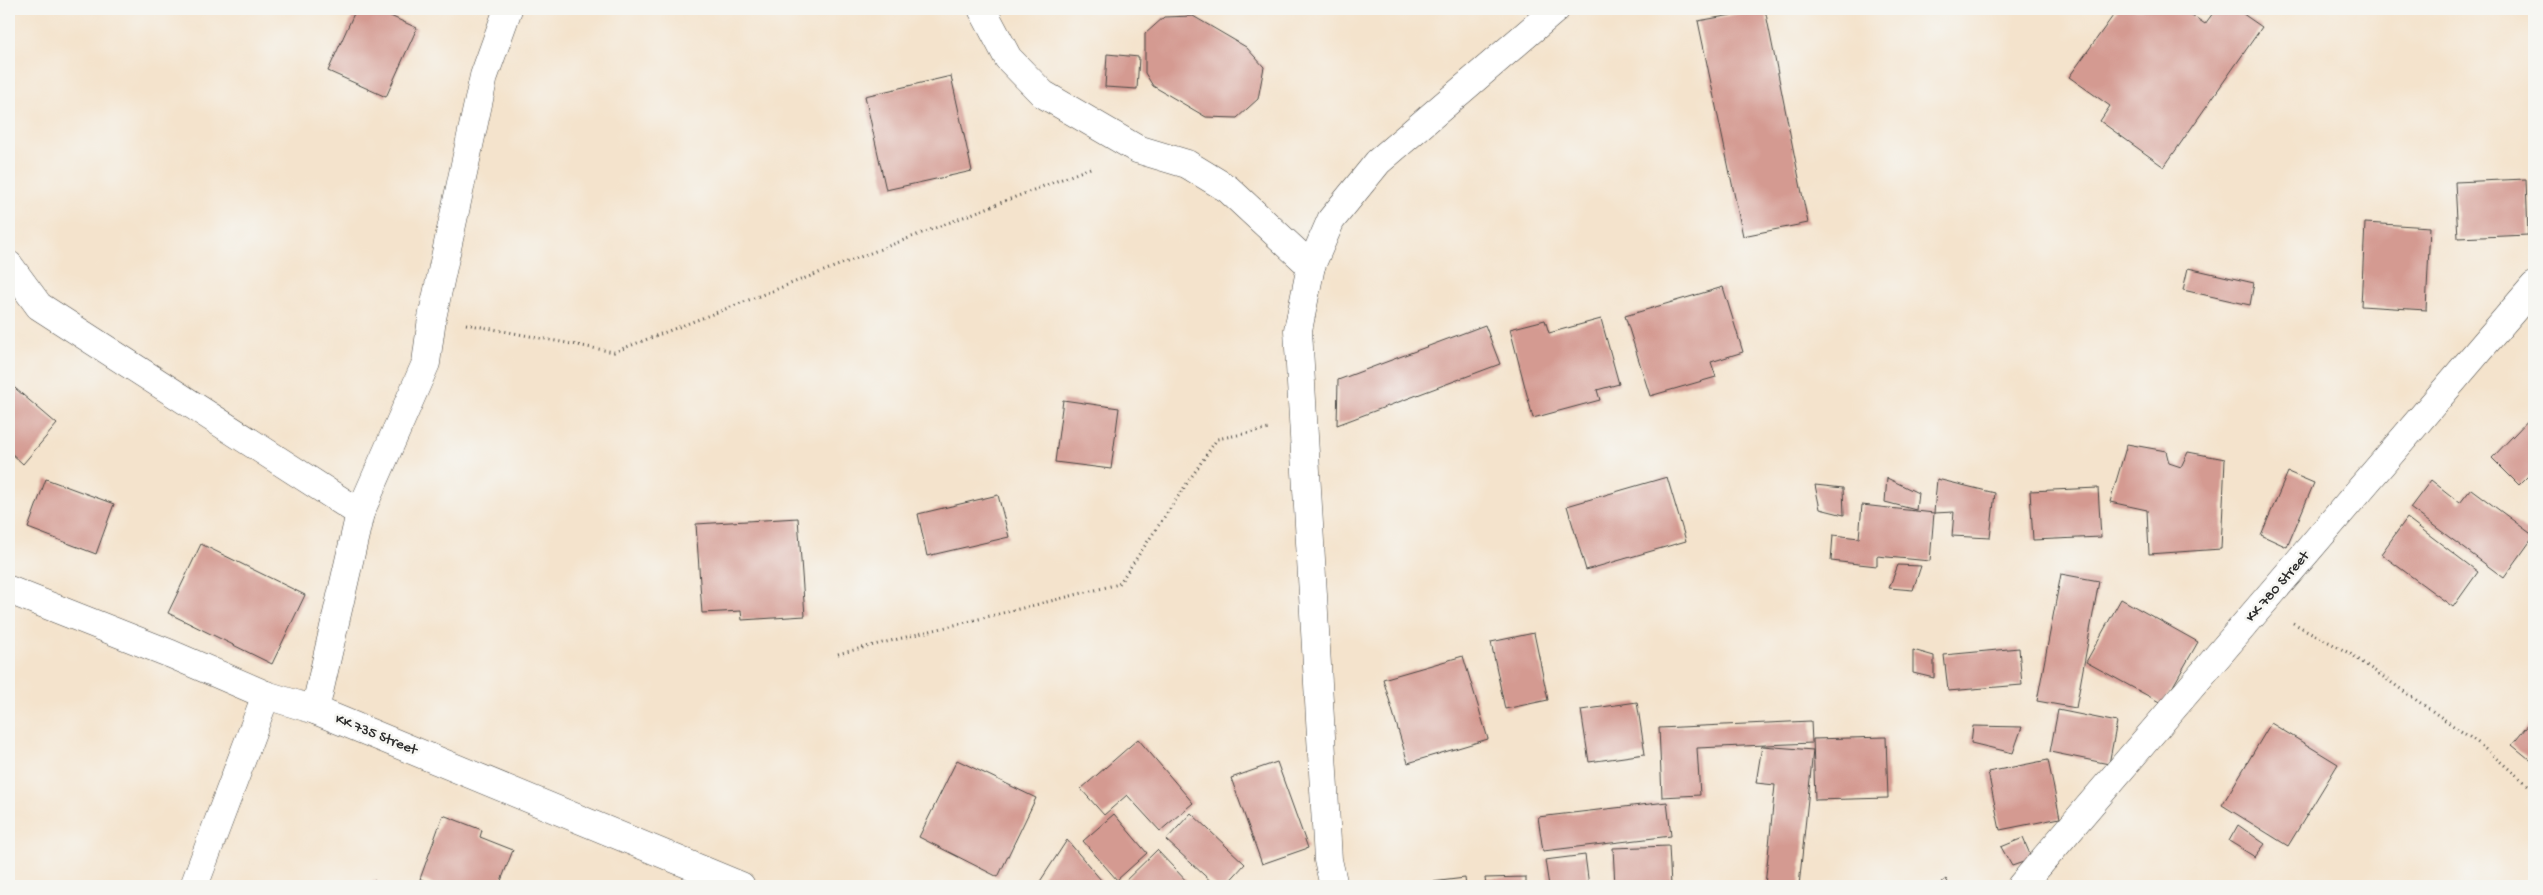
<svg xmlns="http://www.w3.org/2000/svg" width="2543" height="895" font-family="'Gochi Hand',sans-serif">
	<rect width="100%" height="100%" fill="#f6f6f2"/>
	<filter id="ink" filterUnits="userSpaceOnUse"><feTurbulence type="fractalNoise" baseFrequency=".02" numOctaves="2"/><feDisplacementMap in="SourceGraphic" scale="10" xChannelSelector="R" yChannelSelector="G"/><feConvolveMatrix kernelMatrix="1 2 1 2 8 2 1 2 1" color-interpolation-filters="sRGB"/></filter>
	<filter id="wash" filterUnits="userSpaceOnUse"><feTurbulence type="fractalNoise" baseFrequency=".0096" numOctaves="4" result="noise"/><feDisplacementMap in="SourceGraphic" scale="20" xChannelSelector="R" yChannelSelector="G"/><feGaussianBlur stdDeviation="1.12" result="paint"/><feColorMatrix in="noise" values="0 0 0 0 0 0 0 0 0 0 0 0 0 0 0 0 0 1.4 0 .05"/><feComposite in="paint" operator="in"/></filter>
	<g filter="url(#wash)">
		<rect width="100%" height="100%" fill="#f4e3cc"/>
		<g id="blocks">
			<g fill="#d49a91">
				<path d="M356,9H375L417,28L386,97L328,71Z"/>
				<path d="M1765,9L1808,223L1743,236L1698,21Z"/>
				<path d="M2118,9H2183L2205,24L2216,9H2236L2262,27L2164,167L2100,121L2110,106L2069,77Z"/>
				<path d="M1193,16L1246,47L1264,67L1258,99L1237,118L1206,117L1153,86L1145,73V34L1164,17Z"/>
				<path d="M1107,54L1139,57L1137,89L1105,87Z"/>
				<path d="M951,76L972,171L886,190L865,96Z"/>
				<path d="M2526,179L2528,235L2458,238L2455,182Z"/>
				<path d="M2365,223L2430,227L2426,310L2361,306Z"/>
				<path d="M2188,268L2254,283L2250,305L2183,290Z"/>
				<path d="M1723,287L1743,352L1711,362L1716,377L1650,396L1625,316Z"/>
				<path d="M1601,319L1619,384L1597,390L1600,400L1533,418L1510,329L1545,320L1549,333Z"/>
				<path d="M1485,325L1500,364L1337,425L1338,380Z"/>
				<path d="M9,383L57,424L23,464L9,451Z"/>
				<path d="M1063,400L1119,408L1111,469L1055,462Z"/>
				<path d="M2534,414V470L2519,485L2492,458Z"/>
				<path d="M2127,444L2166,451L2169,463L2181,467L2188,452L2225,459L2221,549L2149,554L2147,510L2110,502Z"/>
				<path d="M2288,472L2314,483L2287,547L2261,535Z"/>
				<path d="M1667,477L1686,541L1586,570L1567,506Z"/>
				<path d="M1887,478L1918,493L1916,510L1885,502Z"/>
				<path d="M46,479L114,504L96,554L28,528Z"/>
				<path d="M1937,479L1995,493L1990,538L1952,536L1954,512L1934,513Z"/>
				<path d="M2431,480L2460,503L2471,489L2534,536L2504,578L2410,508Z"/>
				<path d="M1815,485L1843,488L1844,515L1820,509Z"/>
				<path d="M2098,488L2101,537L2033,540L2030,491Z"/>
				<path d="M998,495L1009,537L927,556L918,514Z"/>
				<path d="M1862,505L1934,513L1930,561L1877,556V566L1831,561L1833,535L1859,538Z"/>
				<path d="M798,518L805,616L742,620L741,611L702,613L696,524Z"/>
				<path d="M2407,518L2478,572L2453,607L2381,554Z"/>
				<path d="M201,544L305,595L272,664L168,613Z"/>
				<path d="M1898,565L1921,566L1913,590L1889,588Z"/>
				<path d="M2061,574L2099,581L2076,708L2037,701Z"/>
				<path d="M2121,599L2198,642L2163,704L2086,662Z"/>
				<path d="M1534,633L1548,700L1505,709L1491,642Z"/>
				<path d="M2019,648L2022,685L1948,691L1944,655Z"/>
				<path d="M1913,650L1934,656V678L1913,673Z"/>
				<path d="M1463,656L1488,739L1408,763L1383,679Z"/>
				<path d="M1637,702L1645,754L1589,762L1581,710Z"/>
				<path d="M2058,710L2117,722L2109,764L2050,752Z"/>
				<path d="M2534,718V763L2512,745Z"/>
				<path d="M1811,721L1812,743L1697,748L1700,795L1662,797L1659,728Z"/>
				<path d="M2271,723L2338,764L2288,846L2222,805Z"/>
				<path d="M1973,726L2022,727L2013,753L1971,743Z"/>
				<path d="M1886,737L1888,798L1815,800L1813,739Z"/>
				<path d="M1138,739L1193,803L1160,831L1127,795L1104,815L1081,789Z"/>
				<path d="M1762,746L1813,750L1799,886H1765L1775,785L1756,783Z"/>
				<path d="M957,760L1036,798L998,877L919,837Z"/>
				<path d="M2048,760L2060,818L2000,830L1988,772Z"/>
				<path d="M1277,762L1308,848L1262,864L1231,778Z"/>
				<path d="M1667,802L1671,836L1543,851L1538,817Z"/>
				<path d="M1191,813L1245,864L1225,886H1216L1166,840Z"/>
				<path d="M1114,814L1147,853L1117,880L1083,841Z"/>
				<path d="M443,815L482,830L480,837L513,850L499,886H439L420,879Z"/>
				<path d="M2238,825L2265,844L2255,857L2229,841Z"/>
				<path d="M2023,838L2032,859L2012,866L2001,847Z"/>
				<path d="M1067,840L1101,880L1097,886H1037Z"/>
				<path d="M1669,846L1671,886H1615L1613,848Z"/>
				<path d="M1157,850L1191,886H1120Z"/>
				<path d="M1585,855L1589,886H1549L1545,860Z"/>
				<path d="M1526,877V886H1486L1485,878Z"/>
				<path d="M1465,878L1466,886H1407V885Z"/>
				<path d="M1946,879L1950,886H1937Z"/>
				<path d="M374,880L384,886H370Z"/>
			</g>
		</g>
	</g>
	<g filter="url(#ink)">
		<use href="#blocks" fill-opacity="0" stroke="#494743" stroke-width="1"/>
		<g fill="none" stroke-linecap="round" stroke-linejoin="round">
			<defs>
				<g id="minor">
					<path d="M982,9L1008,58L1043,94L1137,149L1187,164L1228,189L1311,266"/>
					<path d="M9,265L39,306L360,513"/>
					<path d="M9,590L171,654L266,695L315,710L741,886"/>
					<path d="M315,710L360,513L426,363L432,318L484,76L508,9"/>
					<path d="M194,886L266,695"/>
					<path d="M1334,886L1328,860L1298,330L1311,266L1331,220L1378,162L1556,9"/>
					<path d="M2021,886L2534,286"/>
				</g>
			</defs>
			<use href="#minor" stroke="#494743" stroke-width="29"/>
			<g stroke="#494743" stroke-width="3" stroke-dasharray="1 4" stroke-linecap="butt">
				<path d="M466,324L614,352L1093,167"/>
				<path d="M2293,623L2349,653L2478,743L2534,790"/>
				<path d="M838,654L1119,584L1217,439L1269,429"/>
			</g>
			<use href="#minor" stroke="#fff" stroke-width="28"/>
		</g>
	</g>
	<g text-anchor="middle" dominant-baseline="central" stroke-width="5" stroke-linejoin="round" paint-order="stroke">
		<g font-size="15" fill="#2b2b2b" stroke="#f6f6f2">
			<text transform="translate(2278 587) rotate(-49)">KK 780 Street</text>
			<text transform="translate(376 735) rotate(22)">KK 735 Street</text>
		</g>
	</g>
	<rect width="2543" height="895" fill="none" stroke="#f6f6f2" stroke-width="30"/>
</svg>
